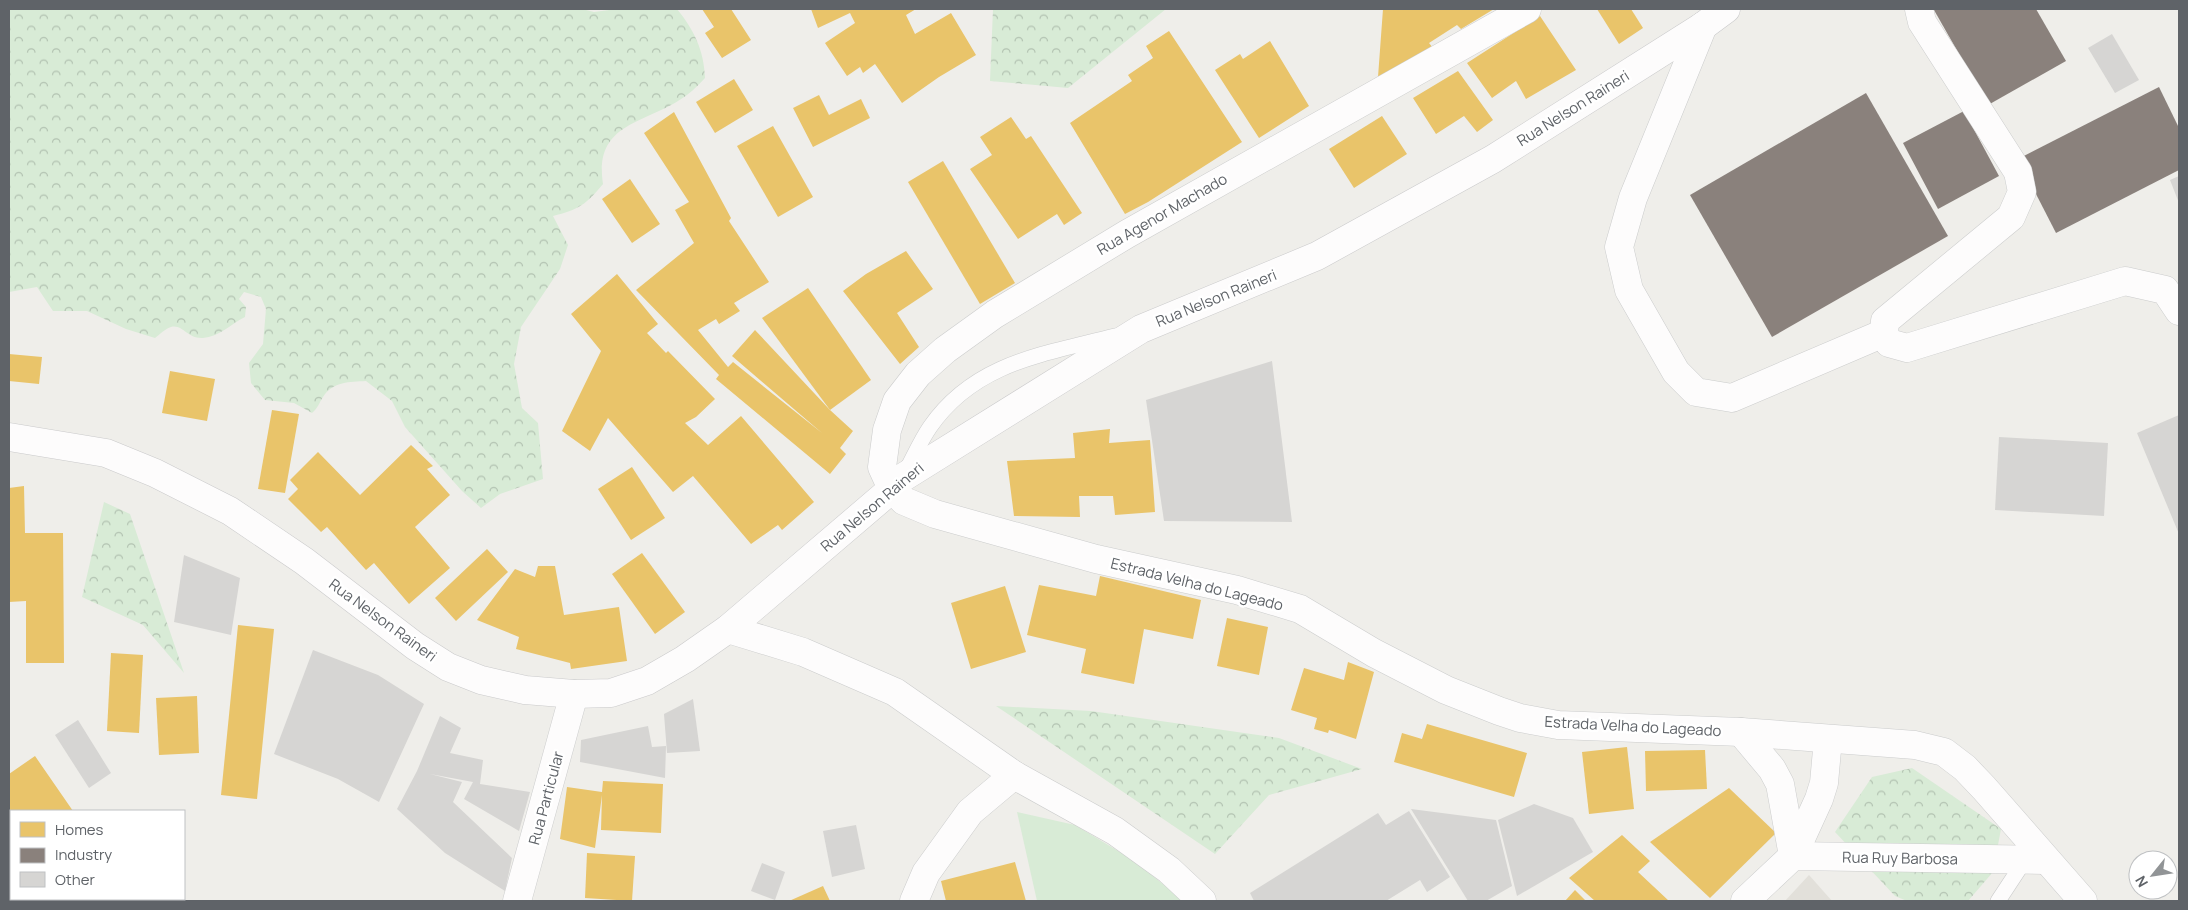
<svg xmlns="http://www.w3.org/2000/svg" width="2188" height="910" font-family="Manrope,sans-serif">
	<defs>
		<pattern id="forest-crowns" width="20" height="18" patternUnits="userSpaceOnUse" patternTransform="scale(1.25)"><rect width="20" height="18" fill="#d8ebd6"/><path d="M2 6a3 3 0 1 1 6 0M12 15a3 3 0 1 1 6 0" fill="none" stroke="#b2c2b1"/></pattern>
	</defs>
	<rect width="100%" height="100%" fill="#efeeea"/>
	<path fill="#e2e0da" d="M1809,875L1832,901H1785Z"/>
	<path fill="#d8ebd6" d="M1017,812L1075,825L1133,860L1184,901H1037Z"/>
	<g fill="url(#forest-crowns)">
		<path d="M9,9H582L594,12L617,9H677C694,30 704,50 705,78C697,87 688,95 678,101C641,124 594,125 603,184C587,204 578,210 553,216L568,245L560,269L521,327L514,364L522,408L538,423L543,479L500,494L481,508L462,491L405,427L392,401L366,381C350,382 333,381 323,397C319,403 318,408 312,413L294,403L265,400L251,383L249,363L263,344L266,309L261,297L244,292L239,299L246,307L245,317C231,324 219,337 203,338C187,339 183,324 171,327C166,328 159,335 155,338L126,329L87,311H53L37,287L9,292Z"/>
		<path d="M993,9H1166L1068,88L990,81Z"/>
		<path d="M104,502L130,514L184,673L143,625L82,597Z"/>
		<path d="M996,706L1091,711L1279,738L1362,769L1269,795L1215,854Z"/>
		<path d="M1912,768L2001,829L1993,872L1968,901H1907L1895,896L1835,832L1872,777Z"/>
	</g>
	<g fill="#e9c46a">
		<path d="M702,9H731L751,40L722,58L705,33L714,27Z"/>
		<path d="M811,9H916L906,15L915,34L951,13L976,55L939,77L902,103L875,64L863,73L860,67L847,76L825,43L855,23L850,13L818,28Z"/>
		<path d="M1383,9H1494L1461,29L1457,25L1429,43L1433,48L1378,77Z"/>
		<path d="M1597,9H1631L1643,28L1619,44Z"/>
		<path d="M1540,16L1576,70L1526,99L1516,81L1492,98L1467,63Z"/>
		<path d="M1169,31L1242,142L1148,202L1125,214L1070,123L1132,81L1128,75L1153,58L1146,46Z"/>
		<path d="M1270,41L1309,106L1259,138L1215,70L1240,54L1243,59Z"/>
		<path d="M1458,71L1493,120L1477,132L1464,116L1436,134L1413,98Z"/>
		<path d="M734,79L753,110L715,133L696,102Z"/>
		<path d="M819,95L829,115L861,99L870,118L813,147L793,108Z"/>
		<path d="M674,112L731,218L729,221L769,282L734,303L740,311L719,324L716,319L698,330L728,367L733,362L822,433L732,356L755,330L830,410L853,431L840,448L846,454L830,474L716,379L719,375L636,290L694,243L675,210L689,202L644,133Z"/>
		<path d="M1382,116L1407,154L1354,188L1329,149Z"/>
		<path d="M1011,117L1026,139L1031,136L1082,213L1064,225L1057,214L1018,239L970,169L992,155L980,137Z"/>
		<path d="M773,126L813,197L778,217L737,146Z"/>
		<path d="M943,161L1015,283L980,304L908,182Z"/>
		<path d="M630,179L660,224L632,243L602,199Z"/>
		<path d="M906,251L933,289L897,313L919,347L900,364L843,291L866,274Z"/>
		<path d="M617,274L658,324L647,333L666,353L668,351L715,399L696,417L685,423L708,445L741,416L814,502L782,530L778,525L751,544L693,476L673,492L608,418L590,451L562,431L601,351L571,314Z"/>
		<path d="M808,288L871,380L830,410L762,318Z"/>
		<path d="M9,354L42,357L39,384L9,381Z"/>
		<path d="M170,371L215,379L207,421L162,413Z"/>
		<path d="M272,410L299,414L285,493L258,489Z"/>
		<path d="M1110,429L1109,443L1150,440L1155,512L1115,515L1113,496H1079L1080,517L1014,516L1007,461L1075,458L1073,433Z"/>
		<path d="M411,445L433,466L427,469L450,495L415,527L450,568L409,604L374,563L366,570L327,527L321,532L288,499L298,489L290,480L318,452L360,495Z"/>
		<path d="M632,467L665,518L631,540L598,489Z"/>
		<path d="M24,486L25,533H63L64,663H26V601L9,602V488Z"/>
		<path d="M487,549L508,572L456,621L435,598Z"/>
		<path d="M642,553L685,612L655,634L612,574Z"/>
		<path d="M538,566H555L564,615L619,607L627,661L571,669L570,663L516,649L519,637L477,620L515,569L535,577Z"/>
		<path d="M1100,576L1201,600L1193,639L1144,629L1134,684L1081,673L1086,649L1027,635L1039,585L1096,596Z"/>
		<path d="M1005,586L1026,652L971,669L951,603Z"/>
		<path d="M1227,618L1268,627L1259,675L1217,666Z"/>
		<path d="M238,625L274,629L257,799L221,795Z"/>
		<path d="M111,653L143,655L139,733L107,731Z"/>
		<path d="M1348,662L1374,672L1356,739L1329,730L1328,733L1314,729L1317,718L1291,710L1304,668L1344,680Z"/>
		<path d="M197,696L199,753L159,755L156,698Z"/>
		<path d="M1427,724L1527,753L1514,797L1394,762L1402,733L1422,739Z"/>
		<path d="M1627,747L1634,809L1589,814L1582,752Z"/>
		<path d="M1705,750L1707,789L1646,791L1645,751Z"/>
		<path d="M35,756L73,811H11V899H132L129,901H9V774Z"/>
		<path d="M603,781L663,784L661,833L601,830L602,795L595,848L560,839L567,787L602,792Z"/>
		<path d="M1729,788L1776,833L1710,898L1650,842Z"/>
		<path d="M1622,835L1650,861L1638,872L1669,901H1595L1569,878Z"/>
		<path d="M587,853L635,856L632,901L585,898Z"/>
		<path d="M1015,862L1026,901H946L941,881Z"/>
		<path d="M823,886L830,901H789Z"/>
		<path d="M1575,890L1586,901H1565Z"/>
	</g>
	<g fill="#8a817c">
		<path d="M1936,9H2036L2066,61L1988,105L1934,10Z"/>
		<path d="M2159,87L2179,128V170L2056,233L2018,159Z"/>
		<path d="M1866,93L1948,236L1772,337L1690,195Z"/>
		<path d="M1964,111L1999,176L1938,209L1903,143Z"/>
	</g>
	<g fill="#d6d5d3">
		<path d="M2112,34L2139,80L2115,93L2088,48Z"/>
		<path d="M2179,176V203L2170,180Z"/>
		<path d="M1272,361L1292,522L1164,521L1146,400Z"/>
		<path d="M2179,415V534L2137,433Z"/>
		<path d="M1999,437L2108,443L2104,516L1995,510Z"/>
		<path d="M184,555L240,578L231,635L174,622Z"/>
		<path d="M313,650L378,675L424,704L379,802L338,779L274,754Z"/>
		<path d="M693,699L700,751L667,753L664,714Z"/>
		<path d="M440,716L461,728L450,753L483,760L480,784L530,792L519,831L464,799L473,782L430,774L462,782L453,802L512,858L505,891L445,853L397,809L417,771Z"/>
		<path d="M78,720L111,773L89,788L55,735Z"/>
		<path d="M648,726L652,747L666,746L665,778L580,762L581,740Z"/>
		<path d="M1534,804L1573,818L1593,852L1517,896L1498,820Z"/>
		<path d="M1411,809L1496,820L1512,886L1486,901H1468Z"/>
		<path d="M1409,811L1450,877L1427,892L1420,880L1386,901H1254L1250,893L1378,813L1386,825Z"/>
		<path d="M856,825L865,869L832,877L823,831Z"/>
		<path d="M762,863L785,872L775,900L751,891Z"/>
	</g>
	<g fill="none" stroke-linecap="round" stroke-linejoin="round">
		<defs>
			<g id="service">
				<path d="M906,471C914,456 921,440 930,427C975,362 1045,354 1115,336"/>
				<path d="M1998,901L2025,860"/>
			</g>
			<g id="minor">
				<path d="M1527,9L1127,234L995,314L945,350L918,374L897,401L887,430L882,467L892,489L904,501L935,514L1096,559L1237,590L1300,609L1374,653L1446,690L1499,711L1520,718L1558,725L1741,732L1915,745L1944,752L1965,768L1984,788L2083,901"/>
				<path d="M1919,9L1922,22L2018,172L2022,192L2011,217L1885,321L1884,333L1889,343L1907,348L2125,281L2165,290L2179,311"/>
				<path d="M1703,26L1633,198L1619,247L1629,290L1676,372L1696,392L1732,398L1884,333"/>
				<path d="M728,629L803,652L895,692L1014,775L1115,831L1169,870L1202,901"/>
				<path d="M1741,732L1772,769L1780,784L1793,856"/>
				<path d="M1793,856L1819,799L1824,783L1828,739"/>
				<path d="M517,901L574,694"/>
				<path d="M914,901L926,873L970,812L1014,775"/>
				<path d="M1745,901L1793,856L2046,860"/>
			</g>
			<path id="secondary" d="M9,437L106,453L155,473L230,511L304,561L415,646L448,667L481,680L525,690L574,694L611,693L647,681L685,659L728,629L892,489L902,478L1141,329L1317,256L1493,159L1703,26L1726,9"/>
		</defs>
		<use href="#service" stroke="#cbcccc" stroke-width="16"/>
		<use href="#minor" stroke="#cbcccc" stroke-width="29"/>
		<use href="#secondary" stroke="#cacacb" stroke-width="29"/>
		<use href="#service" stroke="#fdfcfc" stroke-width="15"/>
		<use href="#minor" stroke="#fdfcfc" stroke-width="28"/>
		<use href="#secondary" stroke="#fdfcfc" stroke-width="28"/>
	</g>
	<g text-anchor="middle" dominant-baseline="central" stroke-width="5" stroke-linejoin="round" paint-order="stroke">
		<g font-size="15" fill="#5f6368" stroke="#fff">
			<text transform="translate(1573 108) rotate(-32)">Rua Nelson Raineri</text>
			<text transform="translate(1162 214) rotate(-30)">Rua Agenor Machado</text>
			<text transform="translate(1216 298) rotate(-22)">Rua Nelson Raineri</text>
			<text transform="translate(872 507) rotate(-40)">Rua Nelson Raineri</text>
			<text transform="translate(1197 584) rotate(14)">Estrada Velha do Lageado</text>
			<text transform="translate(383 620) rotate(36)">Rua Nelson Raineri</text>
			<text transform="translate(1633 726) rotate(3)">Estrada Velha do Lageado</text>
			<text transform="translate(546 798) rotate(-75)">Rua Particular</text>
			<text transform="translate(1900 858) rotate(1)">Rua Ruy Barbosa</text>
		</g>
	</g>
	<rect width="2188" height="910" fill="none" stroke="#5f6368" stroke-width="20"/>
	<rect x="10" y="810" width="175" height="90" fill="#ffffff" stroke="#bfc1c3"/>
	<rect x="20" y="822" width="25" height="15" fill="#e9c46a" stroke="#bfc1c3"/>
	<text x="55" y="835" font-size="15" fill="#5f6368">Homes</text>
	<rect x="20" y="848" width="25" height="15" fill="#8a817c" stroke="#bfc1c3"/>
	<text x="55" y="860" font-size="15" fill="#5f6368">Industry</text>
	<rect x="20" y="872" width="25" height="15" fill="#d6d5d3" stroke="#bfc1c3"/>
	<text x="55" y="885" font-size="15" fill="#5f6368">Other</text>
	<g transform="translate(2153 875) rotate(240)"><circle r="24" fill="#ffffff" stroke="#bfc1c3"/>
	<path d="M0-4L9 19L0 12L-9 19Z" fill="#919496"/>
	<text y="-8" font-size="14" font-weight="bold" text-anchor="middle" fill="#5f6368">N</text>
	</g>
</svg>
